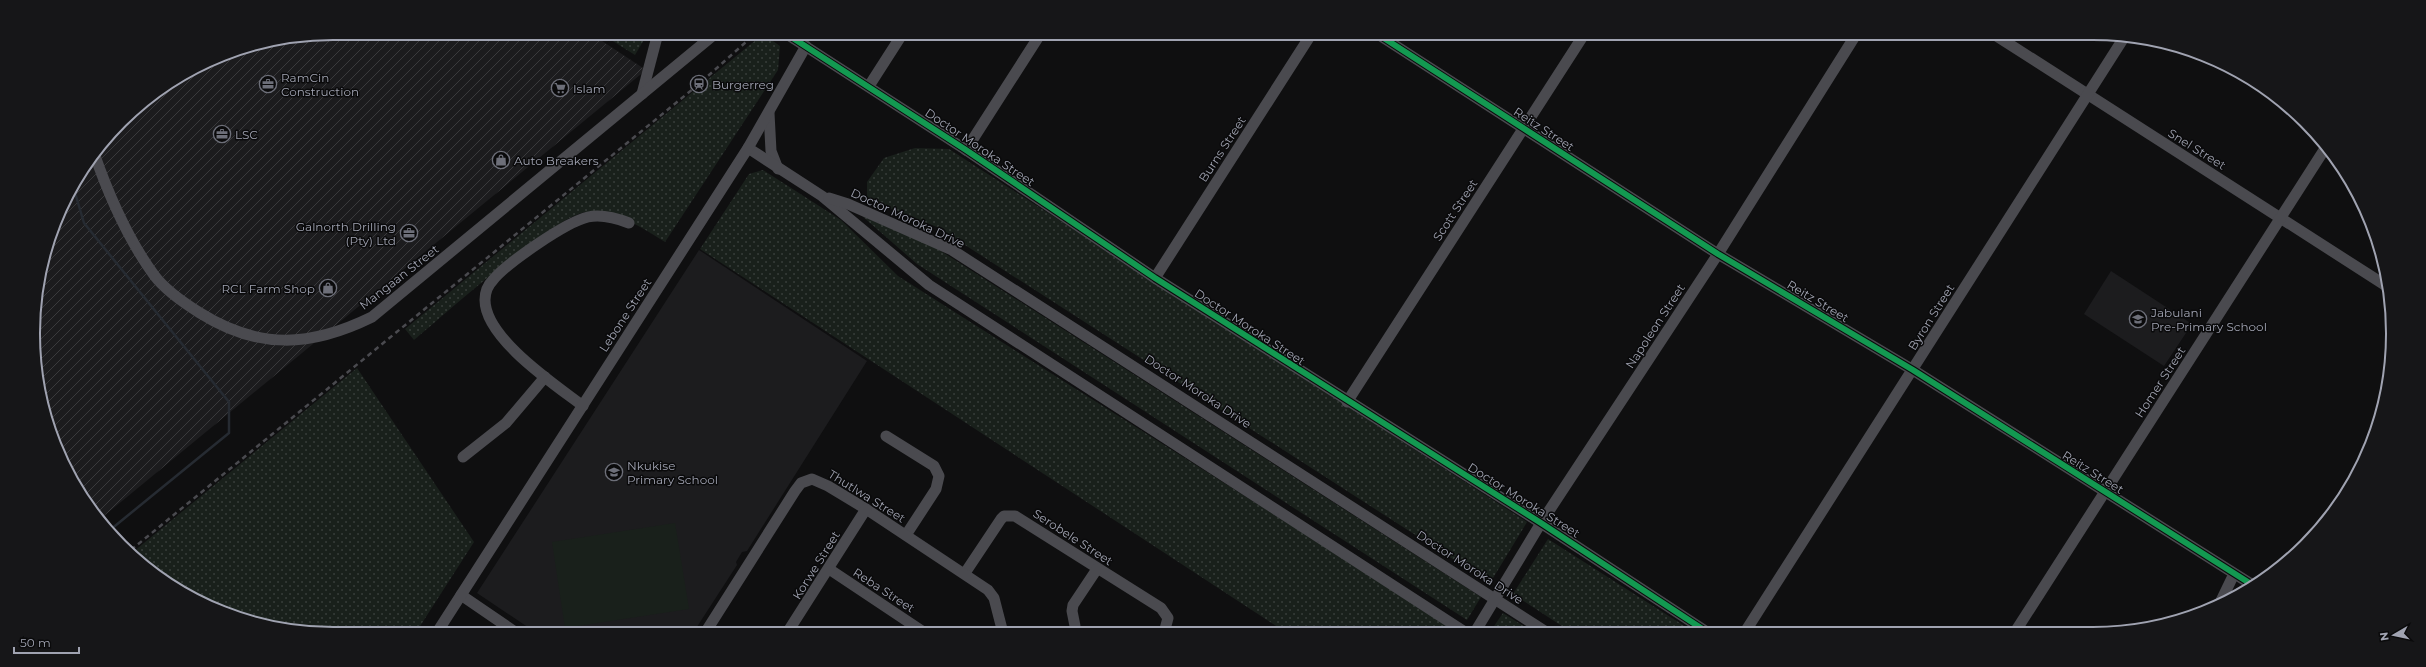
<svg xmlns="http://www.w3.org/2000/svg" width="2426" height="667" font-family="Montserrat,sans-serif">
	<defs>
		<pattern id="industrial-furrows" width="10" height="10" patternUnits="userSpaceOnUse"><rect width="10" height="10" fill="#1c1c1e"/><path d="M-1 1l2-2M0 10L10 0M9 11l2-2" fill="none" stroke="#3a3a3c"/></pattern>
		<pattern id="grass-dots" width="8" height="8" patternUnits="userSpaceOnUse"><rect width="8" height="8" fill="#19201b"/><path d="M2 2h.1M6 6h.1" fill="none" stroke="#373d3a" stroke-width="1.8" stroke-linecap="round"/></pattern>
	</defs>
	<rect width="100%" height="100%" fill="#0f0f10"/>
	<g fill="#1c1c1e">
		<path d="M699,250L867,361L747,551L742,552L736,562L737,565L693,633L538,634L477,593Z"/>
		<path d="M2111,271L2192,324L2164,366L2084,314Z"/>
	</g>
	<path fill="url(#industrial-furrows)" d="M333,33H590L646,70L99,520L64,466L43,411L34,314L43,256L64,201L95,151L135,108L219,56L275,39Z"/>
	<g fill="url(#grass-dots)">
		<path d="M600,33H648L635,55Z"/>
		<path d="M763,34L780,46L778,70L665,242C639,226 620,212 587,212C557,213 443,316 414,340L405,329Z"/>
		<path d="M915,148L949,149L1527,522L1490,583L937,227L867,199V182L884,158Z"/>
		<path d="M763,170L841,220L898,276L1448,625L1450,632L1287,633L700,249L749,174Z"/>
		<path d="M862,216L930,244L1481,597L1467,620L917,264Z"/>
		<path d="M357,368L474,542L415,634H334L275,628L219,611L167,583L133,552Z"/>
		<path d="M1548,539L1694,632H1571L1513,594Z"/>
		<path d="M1503,613L1533,632H1490Z"/>
	</g>
	<g fill="#19201b">
		<path d="M675,523L689,609L565,628L552,542Z"/>
		<path d="M652,627L653,634H607V633Z"/>
	</g>
	<g fill="none" stroke-linecap="round" stroke-linejoin="round">
		<path stroke="#262b32" stroke-width="2.5" d="M73,186L84,223L229,402V433L110,530"/>
		<g stroke="#4a4a4f" stroke-width="11">
			<path d="M785,33L966,150L1155,278L1541,523L1707,632"/>
			<path d="M1376,33L1718,254L1913,370L2251,584"/>
			<path d="M1992,33L2388,287"/>
			<path d="M869,86L903,33"/>
			<path d="M642,94L658,33"/>
			<path d="M769,113L771,151L778,169"/>
			<path d="M748,148L822,196L929,285L1465,632"/>
			<path d="M966,150L1041,33"/>
			<path d="M94,153C109,196 127,238 154,275C165,290 184,303 200,313C259,350 311,347 372,317L716,33"/>
			<path d="M829,198L848,204L952,250L1546,632"/>
			<path d="M1155,278L1312,33"/>
			<path d="M1347,402L1585,33"/>
			<path d="M583,406C554,384 485,338 485,300C485,293 488,285 493,280C507,263 566,222 588,217C602,214 616,218 629,223"/>
			<path d="M886,436L934,466L939,476L936,489L906,535"/>
			<path d="M463,457L506,423L545,377"/>
			<path d="M829,569L925,633"/>
			<path d="M965,573L1001,519L1004,516H1015L1161,608L1168,618L1164,633"/>
			<path d="M461,595L518,634"/>
			<path d="M2219,605L2234,574"/>
			<path d="M1075,626L1072,611L1073,605L1097,569"/>
			<path d="M1475,632L1541,523L1718,254L1857,33"/>
			<path d="M1745,632L2125,36"/>
			<path d="M2015,632L2326,147"/>
			<path d="M705,633L795,491L801,483L812,479L828,486L866,509L988,590L994,598L1003,633"/>
			<path d="M787,633L866,509"/>
			<path d="M436,634L748,148L806,46"/>
		</g>
		<path stroke="#4a4a4f" stroke-width="2.5" stroke-dasharray="5 4" stroke-linecap="butt" d="M131,550L699,84L756,33"/>
		<defs>
			<g id="cycleway">
				<path d="M785,33L966,150L1155,278L1541,523L1707,632"/>
				<path d="M1376,33L1718,254L1913,370L2251,584"/>
			</g>
		</defs>
		<use href="#cycleway" stroke="#0a0a0b" stroke-width="8"/>
		<use href="#cycleway" stroke="#139951" stroke-width="6"/>
	</g>
	<defs>
		<symbol id="office-ring" viewBox="-11 -11 22 22"><circle r="9.5" fill="#0a0a0b" stroke="#6d6f79" stroke-width="1.5"/><path d="M-6-3h4V-5.5h4V-3h4V5H-6ZM-1-4.5V-3h2v-1.5ZM-6 0V1H6V0Z" fill="#6d6f79"/></symbol>
		<symbol id="station-ring" viewBox="-11 -11 22 22"><circle r="9.5" fill="#0a0a0b" stroke="#6d6f79" stroke-width="1.5"/><path d="M-3-6H3Q5-6 5-4V2Q5 4 3 4L4.5 6H3L1.5 4h-3L-3 6H-4.5L-3 4Q-5 4-5 2V-4Q-5-6-3-6ZM-3.5-4v3h7v-3ZM-3.5 1v1.5H-2V1ZM2 1v1.5H3.5V1Z" fill="#6d6f79"/></symbol>
		<symbol id="supermarket-ring" viewBox="-11 -11 22 22"><circle r="9.5" fill="#0a0a0b" stroke="#6d6f79" stroke-width="1.5"/><path d="M-6-5.5h2.5l.6 2H6L4.5 2H-2.5L-4.4-4H-6ZM-1.5 3.2a1.3 1.3 0 1 0 .1 0ZM3 3.2a1.3 1.3 0 1 0 .1 0Z" fill="#6d6f79"/></symbol>
		<symbol id="shop-ring" viewBox="-11 -11 22 22"><circle r="9.5" fill="#0a0a0b" stroke="#6d6f79" stroke-width="1.5"/><path d="M-5-2.5h2.3a2.7 3.5 0 0 1 5.4 0H5L5.5 6h-11ZM-1.5-2.5h3a1.5 2.3 0 0 0-3 0Z" fill="#6d6f79"/></symbol>
		<symbol id="school-ring" viewBox="-11 -11 22 22"><circle r="9.5" fill="#0a0a0b" stroke="#6d6f79" stroke-width="1.5"/><path d="M0-5L7-2L0 1L-7-2ZM-4 1L0 2.5L4 1V4Q0 6-4 4Z" fill="#6d6f79"/></symbol>
	</defs>
	<g fill-rule="evenodd">
		<use href="#office-ring" x="258" y="74" width="20" height="20"/>
		<use href="#station-ring" x="689" y="74" width="20" height="20"/>
		<use href="#supermarket-ring" x="550" y="78" width="20" height="20"/>
		<use href="#office-ring" x="212" y="124" width="20" height="20"/>
		<use href="#shop-ring" x="491" y="150" width="20" height="20"/>
		<use href="#office-ring" x="399" y="223" width="20" height="20"/>
		<use href="#shop-ring" x="318" y="278" width="20" height="20"/>
		<use href="#school-ring" x="2128" y="309" width="20" height="20"/>
		<use href="#school-ring" x="604" y="462" width="20" height="20"/>
	</g>
	<g text-anchor="middle" dominant-baseline="central" stroke-width="3" stroke-linejoin="round" paint-order="stroke">
		<g font-size="12" fill="#a0a3b1" stroke="#0a0a0b" text-anchor="start">
			<text x="281" y="77">RamCin<tspan x="281" dy="14">Construction</tspan></text>
			<text x="712" y="84">Burgerreg</text>
			<text x="573" y="88">Islam</text>
			<text x="235" y="134">LSC</text>
			<text x="514" y="160">Auto Breakers</text>
			<text x="396" y="226" text-anchor="end">Galnorth Drilling<tspan x="396" dy="14">(Pty) Ltd</tspan></text>
			<text x="315" y="288" text-anchor="end">RCL Farm Shop</text>
			<text x="2151" y="312">Jabulani<tspan x="2151" dy="14">Pre-Primary School</tspan></text>
			<text x="627" y="465">Nkukise<tspan x="627" dy="14">Primary School</tspan></text>
		</g>
		<g font-size="12" fill="#a0a3b1" stroke="#0a0a0b">
			<text transform="translate(1544 129) rotate(33)">Reitz Street</text>
			<text transform="translate(980 147) rotate(34)">Doctor Moroka Street</text>
			<text transform="translate(1222 149) rotate(-57)">Burns Street</text>
			<text transform="translate(2197 149) rotate(32)">Snel Street</text>
			<text transform="translate(1455 210) rotate(-57)">Scott Street</text>
			<text transform="translate(908 218) rotate(25)">Doctor Moroka Drive</text>
			<text transform="translate(399 277) rotate(-38)">Mangaan Street</text>
			<text transform="translate(1818 301) rotate(31)">Reitz Street</text>
			<text transform="translate(625 315) rotate(-57)">Lebone Street</text>
			<text transform="translate(1931 317) rotate(-58)">Byron Street</text>
			<text transform="translate(1655 326) rotate(-57)">Napoleon Street</text>
			<text transform="translate(1250 327) rotate(33)">Doctor Moroka Street</text>
			<text transform="translate(2160 382) rotate(-57)">Homer Street</text>
			<text transform="translate(1198 391) rotate(33)">Doctor Moroka Drive</text>
			<text transform="translate(2093 472) rotate(32)">Reitz Street</text>
			<text transform="translate(867 496) rotate(32)">Thutlwa Street</text>
			<text transform="translate(1524 500) rotate(32)">Doctor Moroka Street</text>
			<text transform="translate(1073 537) rotate(33)">Serobele Street</text>
			<text transform="translate(816 565) rotate(-58)">Korwe Street</text>
			<text transform="translate(1470 567) rotate(33)">Doctor Moroka Drive</text>
			<text transform="translate(884 590) rotate(33)">Reba Street</text>
		</g>
	</g>
	<path d="M0 0H2426V667H0ZM333 40H2093A293 293 0 0 1 2386 333V334A293 293 0 0 1 2093 627H333A293 293 0 0 1 40 334V333A293 293 0 0 1 333 40Z" fill="#161618" fill-rule="evenodd"/>
	<path fill="none" stroke="#a0a3b1" stroke-width="2" d="M333 40H2093A293 293 0 0 1 2386 333V334A293 293 0 0 1 2093 627H333A293 293 0 0 1 40 334V333A293 293 0 0 1 333 40Z"/>
	<g transform="translate(2394 635) rotate(261)" stroke="#0a0a0b" stroke-width="3" paint-order="stroke">
	<path d="M0-3L7 15L0 10L-7 15Z" fill="#a0a3b1"/>
	<text y="-6" font-size="11" font-weight="bold" text-anchor="middle" fill="#a0a3b1">N</text>
	</g>
	<path d="M14 647v6h65v-6" fill="none" stroke="#a0a3b1" stroke-width="2"/>
	<text x="20" y="647" font-size="12" fill="#a0a3b1" stroke="#0a0a0b" stroke-width="3" paint-order="stroke">50 m</text>
</svg>
